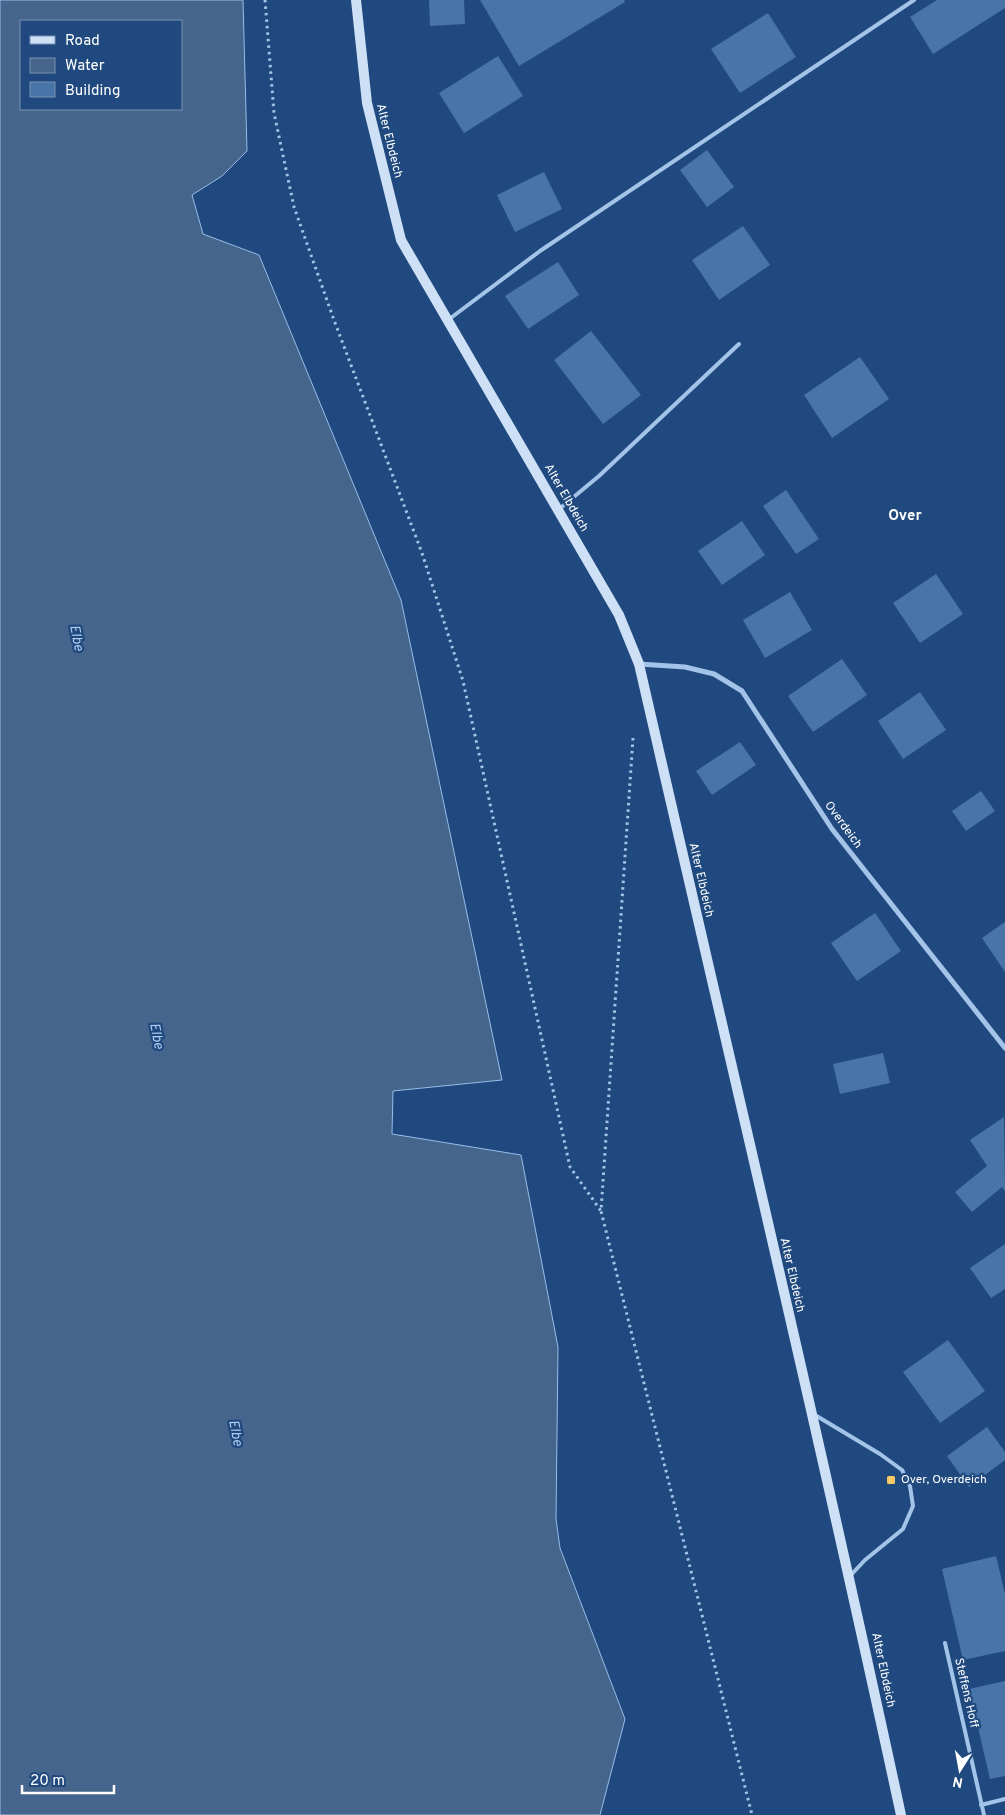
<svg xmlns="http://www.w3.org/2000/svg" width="1005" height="1815" font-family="Overpass,sans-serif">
	<rect width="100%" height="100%" fill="#204a7f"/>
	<path fill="#45658c" stroke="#97bee9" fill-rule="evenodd" d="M0,0H243L247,151L222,176L192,195L203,234L259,255L401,600L502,1080L393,1091L392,1134L521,1155L558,1347L556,1519L560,1548L625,1719L600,1815H0ZM21,21H181V109H21Z"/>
	<g fill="#4874a8">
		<path d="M429,0H464L465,24L430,26Z"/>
		<path d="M480,0H624L625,2L519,66Z"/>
		<path d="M937,0H1005V8L933,54L910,17Z"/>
		<path d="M768,13L796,57L740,93L711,49Z"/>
		<path d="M498,56L523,96L464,133L439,93Z"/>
		<path d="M707,150L734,187L707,207L680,170Z"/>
		<path d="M544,172L562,209L515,232L497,195Z"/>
		<path d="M743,226L770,265L719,300L692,260Z"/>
		<path d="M558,262L579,295L528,329L505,296Z"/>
		<path d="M591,331L641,395L603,424L554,360Z"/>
		<path d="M860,357L889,399L832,438L804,395Z"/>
		<path d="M786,490L819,539L796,554L763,506Z"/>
		<path d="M742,521L765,555L722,585L698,551Z"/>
		<path d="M936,574L963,614L920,643L893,603Z"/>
		<path d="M790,592L812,630L765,658L743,620Z"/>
		<path d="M842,659L867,695L813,732L788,696Z"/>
		<path d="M920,692L946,730L903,759L878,721Z"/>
		<path d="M740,742L756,765L712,795L696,771Z"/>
		<path d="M981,791L995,811L966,831L952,811Z"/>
		<path d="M875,913L901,951L857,981L831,943Z"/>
		<path d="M1005,922V972L982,938Z"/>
		<path d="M883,1053L890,1083L840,1094L833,1064Z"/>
		<path d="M1004,1117L1005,1191L1002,1187L972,1212L955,1192L987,1166L970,1140Z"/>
		<path d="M1005,1244V1289L991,1298L970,1268Z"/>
		<path d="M948,1340L985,1391L940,1423L903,1372Z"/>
		<path d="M987,1427L1005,1452V1460L969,1487L947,1456Z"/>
		<path d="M996,1556L1005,1594V1651L963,1660L942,1569Z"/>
		<path d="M1005,1681V1776L990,1779L969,1689Z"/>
	</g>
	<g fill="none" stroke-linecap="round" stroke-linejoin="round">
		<g stroke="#a4c3e8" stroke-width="3" stroke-dasharray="2.5 4" stroke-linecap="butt">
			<path d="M265,0L274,113L294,207L334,320L422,553L463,681L570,1167L601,1211"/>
			<path d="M633,738L601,1211L752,1815"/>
		</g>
		<g stroke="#a4c3e8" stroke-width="4">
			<path d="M448,320L540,251L914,0"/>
			<path d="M558,510L599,476L739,344"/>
			<path d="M815,1415L880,1454L902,1470L910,1486L913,1506L903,1529L865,1560L850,1576"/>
			<path d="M945,1643L984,1815"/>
			<path d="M981,1805L1005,1799"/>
		</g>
		<path stroke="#a4c3e8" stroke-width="5" d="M639,664L685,667L714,674L742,691L832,829L1005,1048"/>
		<path stroke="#cee0f6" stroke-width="10" d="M356,0L367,103L401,240L619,615L639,664C727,1048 818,1430 901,1815"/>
	</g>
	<rect fill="#f5ca64" stroke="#204a7f" stroke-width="2" x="886" y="1475" width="10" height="10" rx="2.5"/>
	<g text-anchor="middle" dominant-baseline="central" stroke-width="4.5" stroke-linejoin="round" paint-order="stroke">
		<g font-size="12" fill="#fff" stroke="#204a7f">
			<text transform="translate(389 141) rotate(76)">Alter Elbdeich</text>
			<text transform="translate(566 498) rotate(60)">Alter Elbdeich</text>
			<text transform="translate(843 825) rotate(54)">Overdeich</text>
			<text transform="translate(701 880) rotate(77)">Alter Elbdeich</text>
			<text transform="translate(792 1275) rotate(77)">Alter Elbdeich</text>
			<text transform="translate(883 1670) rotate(78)">Alter Elbdeich</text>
			<text transform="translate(966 1693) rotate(77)">Steffens Hoff</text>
		</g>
		<g font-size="12" fill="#fff" stroke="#204a7f" text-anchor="start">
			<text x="901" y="1480">Over, Overdeich</text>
		</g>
		<g font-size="14" font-style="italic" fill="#afcdef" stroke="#204a7f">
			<text transform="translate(76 638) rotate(79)">Elbe</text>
			<text transform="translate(156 1036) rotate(79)">Elbe</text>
			<text transform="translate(235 1433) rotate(79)">Elbe</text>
		</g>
		<g font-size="15" font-weight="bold" fill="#fff" stroke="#204a7f">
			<text x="905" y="516">Over</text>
		</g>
	</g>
	<rect x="20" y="20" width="162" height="90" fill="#204a7f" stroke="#7992b2"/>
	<rect x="30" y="36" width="25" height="8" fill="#cee0f6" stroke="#7992b2"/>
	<text x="65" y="45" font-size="15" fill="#ffffff">Road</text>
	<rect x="30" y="58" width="25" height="15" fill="#45658c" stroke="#7992b2"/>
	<text x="65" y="70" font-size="15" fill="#ffffff">Water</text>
	<rect x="30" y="82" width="25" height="15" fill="#4874a8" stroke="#7992b2"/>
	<text x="65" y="95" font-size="15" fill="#ffffff">Building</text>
	<g transform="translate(960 1770) rotate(191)" stroke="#204a7f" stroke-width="4" paint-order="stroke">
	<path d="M0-4L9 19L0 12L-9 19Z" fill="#ffffff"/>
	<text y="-8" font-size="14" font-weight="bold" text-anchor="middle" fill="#ffffff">N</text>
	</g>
	<path d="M22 1785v8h92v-8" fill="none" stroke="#ffffff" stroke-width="2.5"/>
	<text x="30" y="1785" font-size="15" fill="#ffffff" stroke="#204a7f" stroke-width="4" paint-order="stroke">20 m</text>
</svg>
